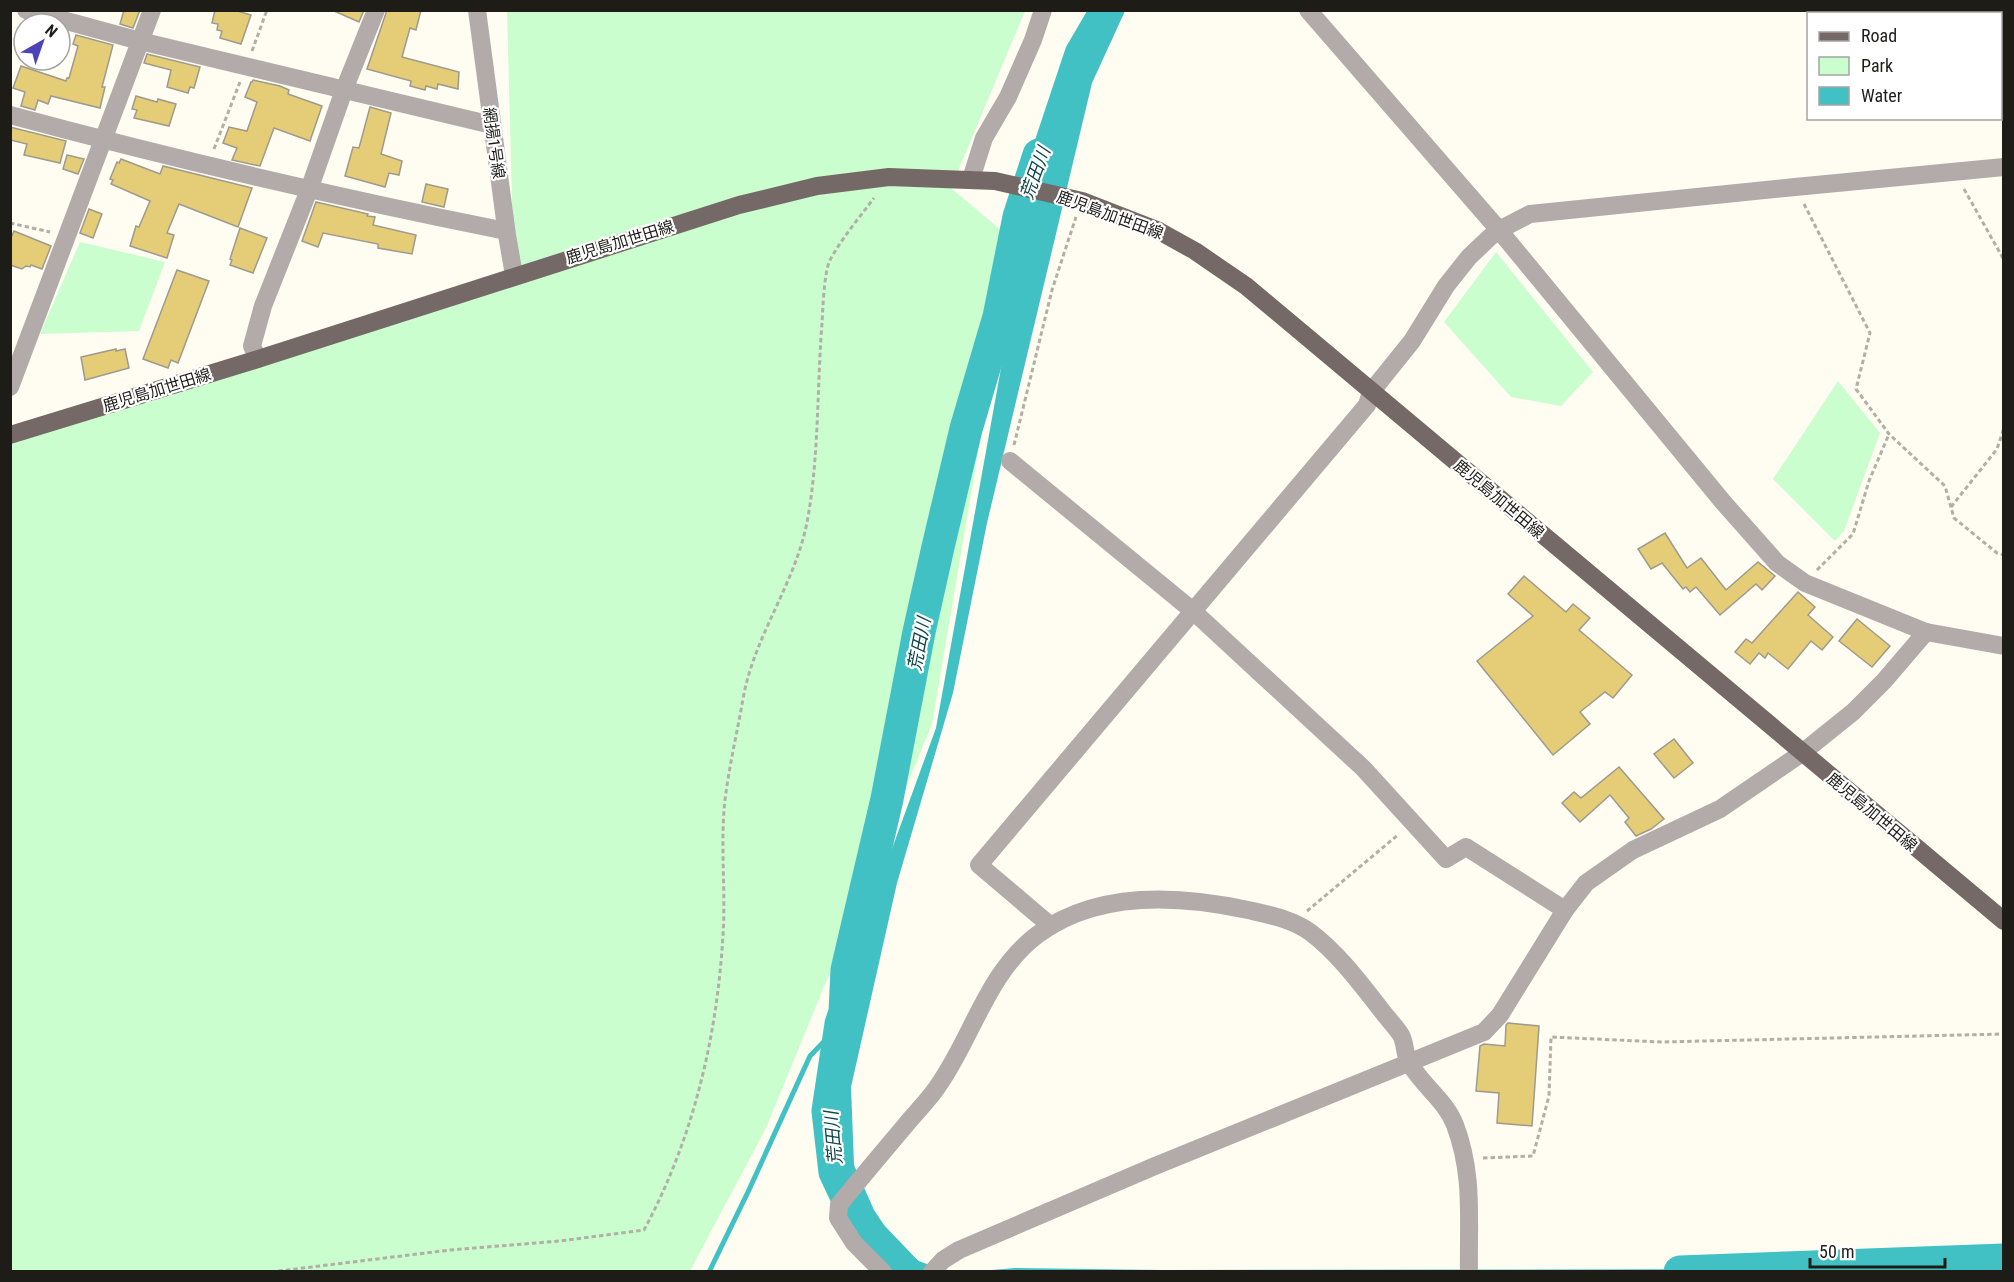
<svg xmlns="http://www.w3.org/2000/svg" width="2014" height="1282" font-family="'Roboto Condensed','Noto Sans JP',sans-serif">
	<rect width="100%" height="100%" fill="#fffcf1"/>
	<g fill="#cafecf">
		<path d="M507,11H1025L951,188L1014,241L932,724L766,1128L690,1271H11L10,442L514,275Z"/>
		<path d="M80,242L165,262L139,331L40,334Z"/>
		<path d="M1496,252L1593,372L1561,406L1511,397L1444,322Z"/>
		<path d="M1838,381L1880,433L1844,531L1835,541L1773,479Z"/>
	</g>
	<g fill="#42c1c4">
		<path d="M1087,11H1125L1092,83L987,523L953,693L897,883L851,1087L854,1165L874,1210L898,1246L919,1261L945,1271H899L880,1254L859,1227L840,1169V1080L881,879L936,728L1020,263L1032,149L1066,47Z"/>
		<path d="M2004,1266L2003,1272H969L1015,1268L1163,1270L1856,1269Z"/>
	</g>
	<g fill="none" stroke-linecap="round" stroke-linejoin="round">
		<path stroke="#42c1c4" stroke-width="5" d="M709,1272L748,1192L810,1056L841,1024"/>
		<g stroke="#42c1c4" stroke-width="33">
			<path d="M906,1272L859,1223L835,1172L828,1111L841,1024L845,1012L847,970L887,799L919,632L938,547L966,429L999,317L1019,217L1039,155"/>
			<path d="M1680,1272L2004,1260"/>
		</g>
	</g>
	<g fill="#e5cd78" stroke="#9e9a8d" stroke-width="1.5">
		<path d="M124,10H140L133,28L120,24Z"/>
		<path d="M215,10H234L251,15L241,44L220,38L222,31L217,30L218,24L212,23Z"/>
		<path d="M332,10H364L359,22Z"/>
		<path d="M387,10H421L416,30L410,28L402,57L459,72L458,89L438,84L437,89L426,86L425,90L410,86L411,81L367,69Z"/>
		<path d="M76,35L113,45L102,87H105L100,108L51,96L48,104L38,100L35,110L21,106L25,92L13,88L21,66L66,81L67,78H69L78,46L73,44Z"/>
		<path d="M147,54L200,67L194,88L190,87L188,93L167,87L171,70L144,63Z"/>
		<path d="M253,80L280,86L289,90L288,94L322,106L310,141L274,128L260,166L232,160L237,148L223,143L229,127L247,131L257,102L245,97L251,82H252Z"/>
		<path d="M136,96L157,102L158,99L176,104L169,126L134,118L137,110L132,109Z"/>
		<path d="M370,107L391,113L381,154L402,161L399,175L389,173L385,187L345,176L353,147L359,148Z"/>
		<path d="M10,127L66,141L60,163L24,155L27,144L10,140Z"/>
		<path d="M67,155L84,159L78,174L63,169Z"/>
		<path d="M121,159L160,174L163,166L252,188L238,227L179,204L167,233L174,235L167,258L130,246L136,226L139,227L150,201L111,184L113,180L110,179L117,162L119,163Z"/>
		<path d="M426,184L448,189L444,207L422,202Z"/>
		<path d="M316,202L368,214L367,216L375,217L373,225L416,235L412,254L378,248V244L323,233L318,247L302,241Z"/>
		<path d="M89,209L102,214L93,238L80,233Z"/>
		<path d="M240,228L267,238L253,273L230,265L232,260L230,259Z"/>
		<path d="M14,231L51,246L42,269L31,265L30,267L26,266L22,269L10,265V240Z"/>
		<path d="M177,270L209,281L178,363L171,360L168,368L143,359Z"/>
		<path d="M116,349V351L125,349L129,368L85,380L81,357Z"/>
		<path d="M1665,533L1687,568L1701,558L1726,590L1758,562L1775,576L1762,590L1756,584L1720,615L1696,587L1690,592L1686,587L1683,589L1662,563L1651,569L1638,549Z"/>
		<path d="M1524,576L1566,612L1573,604L1590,618L1579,630L1632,675L1613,698L1605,692L1580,712L1590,724L1553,755L1477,661L1533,616L1508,594Z"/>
		<path d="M1798,592L1815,607L1808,615L1833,637L1822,650L1811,641L1788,669L1768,653L1765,658L1759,653L1750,664L1735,652L1746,639L1752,643Z"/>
		<path d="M1857,619L1890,646L1872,667L1839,641Z"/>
		<path d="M1674,739L1693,763L1674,778L1654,754Z"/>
		<path d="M1619,767L1664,819L1651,829L1636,836L1625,822L1629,818L1610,795L1580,822L1562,803L1574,792L1581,798Z"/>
		<path d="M1508,1023L1539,1026L1532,1126L1497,1123L1499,1093L1476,1091L1480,1046L1484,1044L1505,1046L1506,1025Z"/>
	</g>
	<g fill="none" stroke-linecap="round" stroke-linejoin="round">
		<g stroke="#b2afa6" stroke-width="3" stroke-dasharray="4.5 3" stroke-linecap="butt">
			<path d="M252,51L267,10"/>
			<path d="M214,149L240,82"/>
			<path d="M1964,189L2004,260"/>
			<path d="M1804,204L1870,333L1856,389L1889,434L1945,486L1954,518L1997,553L2004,555"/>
			<path d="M10,223L50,232"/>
			<path d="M1014,445L1052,290L1076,217"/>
			<path d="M1951,507L1997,449L2004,428"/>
			<path d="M1817,570L1853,534L1869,481L1889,434"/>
			<path d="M1307,911L1399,834"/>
			<path d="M1483,1158L1533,1156L1549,1096L1551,1037L1661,1042L2004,1034"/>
			<path d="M271,1272L450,1250L560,1241L644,1230C693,1139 717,1038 723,935C726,891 720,845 725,800C729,767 737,733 743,699C754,635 797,582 808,517C819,454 817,388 822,323C823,308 824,272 830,260C842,238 859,218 874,198"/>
		</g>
		<g stroke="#b2abaa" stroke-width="18">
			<path d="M26,10L140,41L492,125"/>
			<path d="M477,10L507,235L514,275"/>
			<path d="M1308,10L1499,230L1723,502L1777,563L1805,583L1926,632L2004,646"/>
			<path d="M10,115C174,159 340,198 506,231"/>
			<path d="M971,179L984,138L1008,97L1033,40L1043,10"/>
			<path d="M258,359L252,346L263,306L309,190L344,90L376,10"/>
			<path d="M10,387L152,10"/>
			<path d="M1010,461L1193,611L1363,768L1446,859L1466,847L1565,910"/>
			<path d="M1051,926L979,865L1367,405L1371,392L1412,341L1446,286L1469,257L1489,238L1499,230L1530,214L1795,187L2004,167"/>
			<path d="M883,1272L854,1243L838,1218L839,1205C860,1179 882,1153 904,1127C916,1112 930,1099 940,1083C973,1035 988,972 1037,935C1097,890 1179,895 1248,910C1270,915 1292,919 1310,932C1338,953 1361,984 1382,1011C1388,1019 1396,1027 1401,1035C1406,1044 1404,1056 1410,1064C1423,1086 1446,1101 1455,1125C1474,1175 1468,1220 1469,1272"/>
			<path d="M932,1272L943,1260L959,1250L1155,1166L1484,1032L1500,1015L1565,910L1586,883L1633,850L1720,809L1802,753L1853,712L1884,681L1926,632"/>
		</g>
		<path stroke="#756967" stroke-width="18" d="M10,435L258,359L739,205L817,186L889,177L995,181L1082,201L1159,231L1195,251L1246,286L2004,921"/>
	</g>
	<g text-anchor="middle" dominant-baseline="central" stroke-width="4.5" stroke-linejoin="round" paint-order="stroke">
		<g font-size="16" fill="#1d1c17" stroke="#fff">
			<text transform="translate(494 143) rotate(82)">網揚1号線</text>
			<text transform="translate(1110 215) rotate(20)">鹿児島加世田線</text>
			<text transform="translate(620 242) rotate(-17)">鹿児島加世田線</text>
			<text transform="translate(157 390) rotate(-17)">鹿児島加世田線</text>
			<text transform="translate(1499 499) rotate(40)">鹿児島加世田線</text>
			<text transform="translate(1872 812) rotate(40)">鹿児島加世田線</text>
		</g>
		<g font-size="18" font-style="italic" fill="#0e4748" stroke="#fff">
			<text transform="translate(1035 173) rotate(-70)">荒田川</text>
			<text transform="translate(919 644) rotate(-79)">荒田川</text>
			<text transform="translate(833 1138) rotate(-95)">荒田川</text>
		</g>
	</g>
	<rect width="2014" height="1282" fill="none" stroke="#1d1c17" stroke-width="24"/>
	<rect x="1807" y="12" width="195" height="108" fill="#ffffff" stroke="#a5a4a2" stroke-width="1.5"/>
	<rect x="1819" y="32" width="30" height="9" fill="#756967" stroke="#a5a4a2" stroke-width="1.5"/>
	<text x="1861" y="42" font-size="18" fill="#1d1c17">Road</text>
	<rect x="1819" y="57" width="30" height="18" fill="#cafecf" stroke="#a5a4a2" stroke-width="1.5"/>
	<text x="1861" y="72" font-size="18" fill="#1d1c17">Park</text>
	<rect x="1819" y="87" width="30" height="18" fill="#42c1c4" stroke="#a5a4a2" stroke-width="1.5"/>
	<text x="1861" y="102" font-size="18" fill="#1d1c17">Water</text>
	<g transform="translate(42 42) rotate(40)"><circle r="28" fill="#ffffff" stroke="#a5a4a2" stroke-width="1.5"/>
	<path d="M0-4.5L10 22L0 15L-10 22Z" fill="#4c43b9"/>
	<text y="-9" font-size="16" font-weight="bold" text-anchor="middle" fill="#1d1c17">N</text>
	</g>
	<path d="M1810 1258v9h135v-9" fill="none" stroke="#1d1c17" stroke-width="3"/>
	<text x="1819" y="1258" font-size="18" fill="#1d1c17" stroke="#ffffff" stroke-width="4.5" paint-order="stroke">50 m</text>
</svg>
